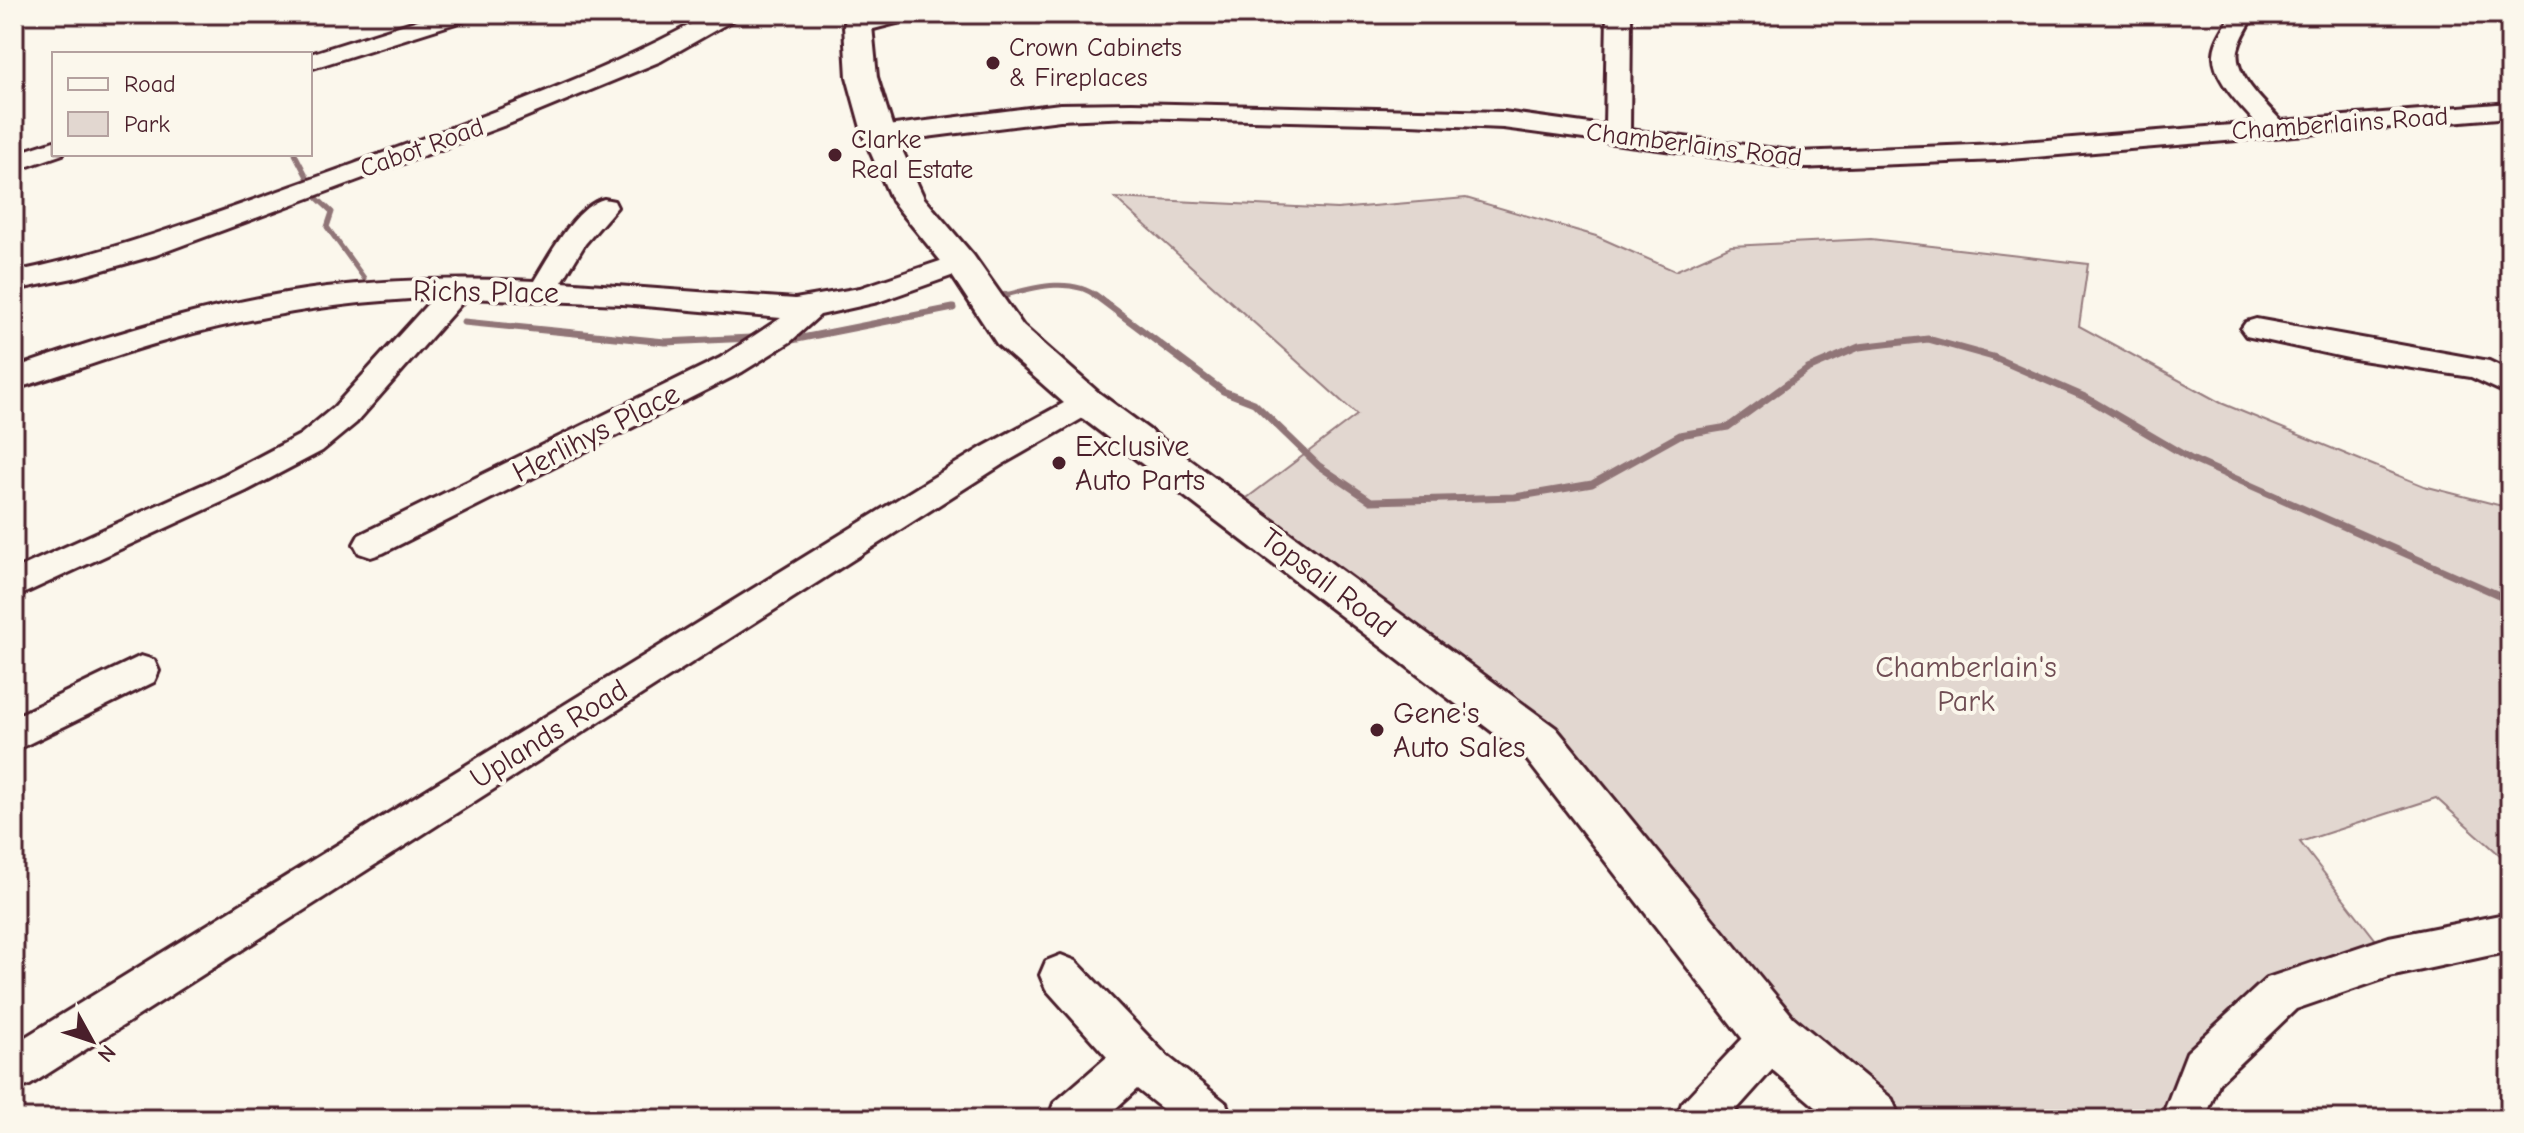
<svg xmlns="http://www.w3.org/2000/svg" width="2524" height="1133" font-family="'Comic Neue',sans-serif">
	<rect width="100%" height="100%" fill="#fbf7ec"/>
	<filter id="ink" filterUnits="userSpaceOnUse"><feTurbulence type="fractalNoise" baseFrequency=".0125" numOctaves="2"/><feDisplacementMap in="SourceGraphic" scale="16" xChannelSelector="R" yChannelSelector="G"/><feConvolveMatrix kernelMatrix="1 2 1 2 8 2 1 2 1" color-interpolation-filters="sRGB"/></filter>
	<g filter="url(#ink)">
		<path fill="#e2d7d0" stroke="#967b7e" stroke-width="2" d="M1115,198L1337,209L1466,198L1596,236L1675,271L1731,246L1871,239L2088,264L2079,326L2221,403L2424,486L2510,508V864L2436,798L2300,842L2389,957L2282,993L2183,1119H1872L1540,742L1231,510L1357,415Z"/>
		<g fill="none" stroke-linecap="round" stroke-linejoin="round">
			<g stroke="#907477" stroke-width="5">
				<path d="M295,154L307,177"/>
				<path d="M317,198L332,212L327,227L364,278"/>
				<path d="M998,297C1030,289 1069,275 1098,297"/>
			</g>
			<g stroke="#907477" stroke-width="7">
				<path d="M1095,295L1223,391L1254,403L1319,466L1371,501L1515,497L1592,484L1680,435L1728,427L1808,369L1859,347L1928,339L1993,357L2087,398L2191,459L2510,600"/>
				<path d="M997,297L1007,295"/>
				<path d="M464,322L665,342L751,338"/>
				<path d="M787,341L953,308"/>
			</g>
			<defs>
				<g id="minor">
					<path d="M437,14H473L469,19L310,69V54Z"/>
					<path d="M710,14H739L735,19L661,61L511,123L156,255L78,277L14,290V272C131,248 241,204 354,164C475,119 597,77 710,14Z"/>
					<path d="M877,14H916L912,19L858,33L850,31L846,26L850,21Z"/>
					<path d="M1607,14H1631L1630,130L1798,152L1998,144L2256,123C2241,106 2212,78 2214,54C2215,39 2226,26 2232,14H2256C2249,25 2241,37 2238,50C2233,76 2266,103 2281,121L2510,103V117L1998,160L1798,168L1503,128L1409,124L1132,117L1060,120L879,143L870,140L866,135L870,130L879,127L1060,104L1132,103L1503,112L1605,126Z"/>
					<path d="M54,141V154H63L14,171V154Z"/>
					<path d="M604,199L614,201L617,207L585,244L562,282L795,299L860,288L961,254L971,257L975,263L971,269L878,302L820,315L790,342L742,372L383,553L371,557L359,553L354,544L359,535L720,358L781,318L622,304L466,298L356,423L322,451L246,491L14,598V570L224,475L300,435L334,407L433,298C345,301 258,315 172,339C119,353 67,374 14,389V368C116,333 220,300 327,287C395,279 465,278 534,281C549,257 575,206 604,199Z"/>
					<path d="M2256,319L2489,361L2510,371V395L2471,377L2348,358L2246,336L2241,329L2246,322Z"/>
					<path d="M1086,391L1097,394L1101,402L1097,410L1003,464L30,1085L14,1091V1044L981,448Z"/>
					<path d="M141,656L154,660L159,671L154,682L14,751V717Z"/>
					<path d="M2510,913V951L2389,977L2296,1009L2219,1083L2205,1119H2161L2187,1052L2267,978L2389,937Z"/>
					<path d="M1061,955L1076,961L1166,1055L1226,1103L1232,1119H1175L1137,1089L1104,1119H1048L1054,1103L1107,1057L1046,989L1040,975L1046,961Z"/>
					<path d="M1774,1015L1789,1021L1796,1036L1789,1051L1728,1119H1676L1682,1103L1759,1021Z"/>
				</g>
				<path id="major" d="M848,14H876L872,26L877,77L895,135L924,198L973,255L1023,326L1099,393L1556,728L1793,1017L1892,1099L1900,1119H1830L1755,1055L1524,756L1073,411L997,344L949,271L892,201L863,135L847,77L844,26Z"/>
			</defs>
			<use href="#minor" stroke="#4a1f2b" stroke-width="6"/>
			<use href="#major" stroke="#4a1f2b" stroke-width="6"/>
			<use href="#minor" fill="#fbf7ec" fill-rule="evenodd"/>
			<use href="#major" fill="#fbf7ec" fill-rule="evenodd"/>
		</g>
	</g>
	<g fill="#4a1f2b" stroke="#fbf7ec" stroke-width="3">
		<circle cx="993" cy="63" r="8"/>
		<circle cx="835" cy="155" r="8"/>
		<circle cx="1059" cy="463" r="8"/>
		<circle cx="1377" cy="730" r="8"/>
	</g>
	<g text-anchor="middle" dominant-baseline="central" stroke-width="8" stroke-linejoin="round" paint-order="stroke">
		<g font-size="26" fill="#4a1f2b" stroke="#fbf7ec" text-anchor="start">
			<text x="1009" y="48">Crown Cabinets<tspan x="1009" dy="30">&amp; Fireplaces</tspan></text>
			<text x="851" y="140">Clarke<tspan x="851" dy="30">Real Estate</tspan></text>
		</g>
		<g font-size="26" fill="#4a1f2b" stroke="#fbf7ec">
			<text transform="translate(2340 124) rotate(-4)">Chamberlains Road</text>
			<text transform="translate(1694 145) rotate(7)">Chamberlains Road</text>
			<text transform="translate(422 148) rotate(-20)">Cabot Road</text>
		</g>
		<g font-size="30" fill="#4a1f2b" stroke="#fbf7ec">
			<text transform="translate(486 292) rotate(1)">Richs Place</text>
			<text transform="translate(596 433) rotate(-27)">Herlihys Place</text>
			<text transform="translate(1328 583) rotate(37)">Topsail Road</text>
			<text transform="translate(549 734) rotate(-32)">Uplands Road</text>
		</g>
		<g font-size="30" fill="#4a1f2b" stroke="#fbf7ec" text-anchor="start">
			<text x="1075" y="446">Exclusive<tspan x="1075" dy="34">Auto Parts</tspan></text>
			<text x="1393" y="713">Gene's<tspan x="1393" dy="34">Auto Sales</tspan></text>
		</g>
		<g font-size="30" fill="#704d54" stroke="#fbf7ec">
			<text x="1966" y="667">Chamberlain's<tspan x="1966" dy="34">Park</tspan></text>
		</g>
	</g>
	<rect width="2524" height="1133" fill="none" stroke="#fbf7ec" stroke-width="48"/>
	<rect x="24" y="24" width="2476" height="1085" fill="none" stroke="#4a1f2b" stroke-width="3" filter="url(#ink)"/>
	<rect x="52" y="52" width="260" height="104" fill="#fbf7ec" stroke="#b4a19f" stroke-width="2"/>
	<rect x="68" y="78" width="40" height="12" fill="#fbf7ec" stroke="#b4a19f" stroke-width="2"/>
	<text x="124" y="92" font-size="24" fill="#4a1f2b">Road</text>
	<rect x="68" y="112" width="40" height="24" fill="#e2d7d0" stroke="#b4a19f" stroke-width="2"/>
	<text x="124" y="132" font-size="24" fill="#4a1f2b">Park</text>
	<g transform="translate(92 1041) rotate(130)" stroke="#fbf7ec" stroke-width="6" paint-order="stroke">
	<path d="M0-6L14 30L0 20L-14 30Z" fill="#4a1f2b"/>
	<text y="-12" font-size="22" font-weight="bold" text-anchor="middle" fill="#4a1f2b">N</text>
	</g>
</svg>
